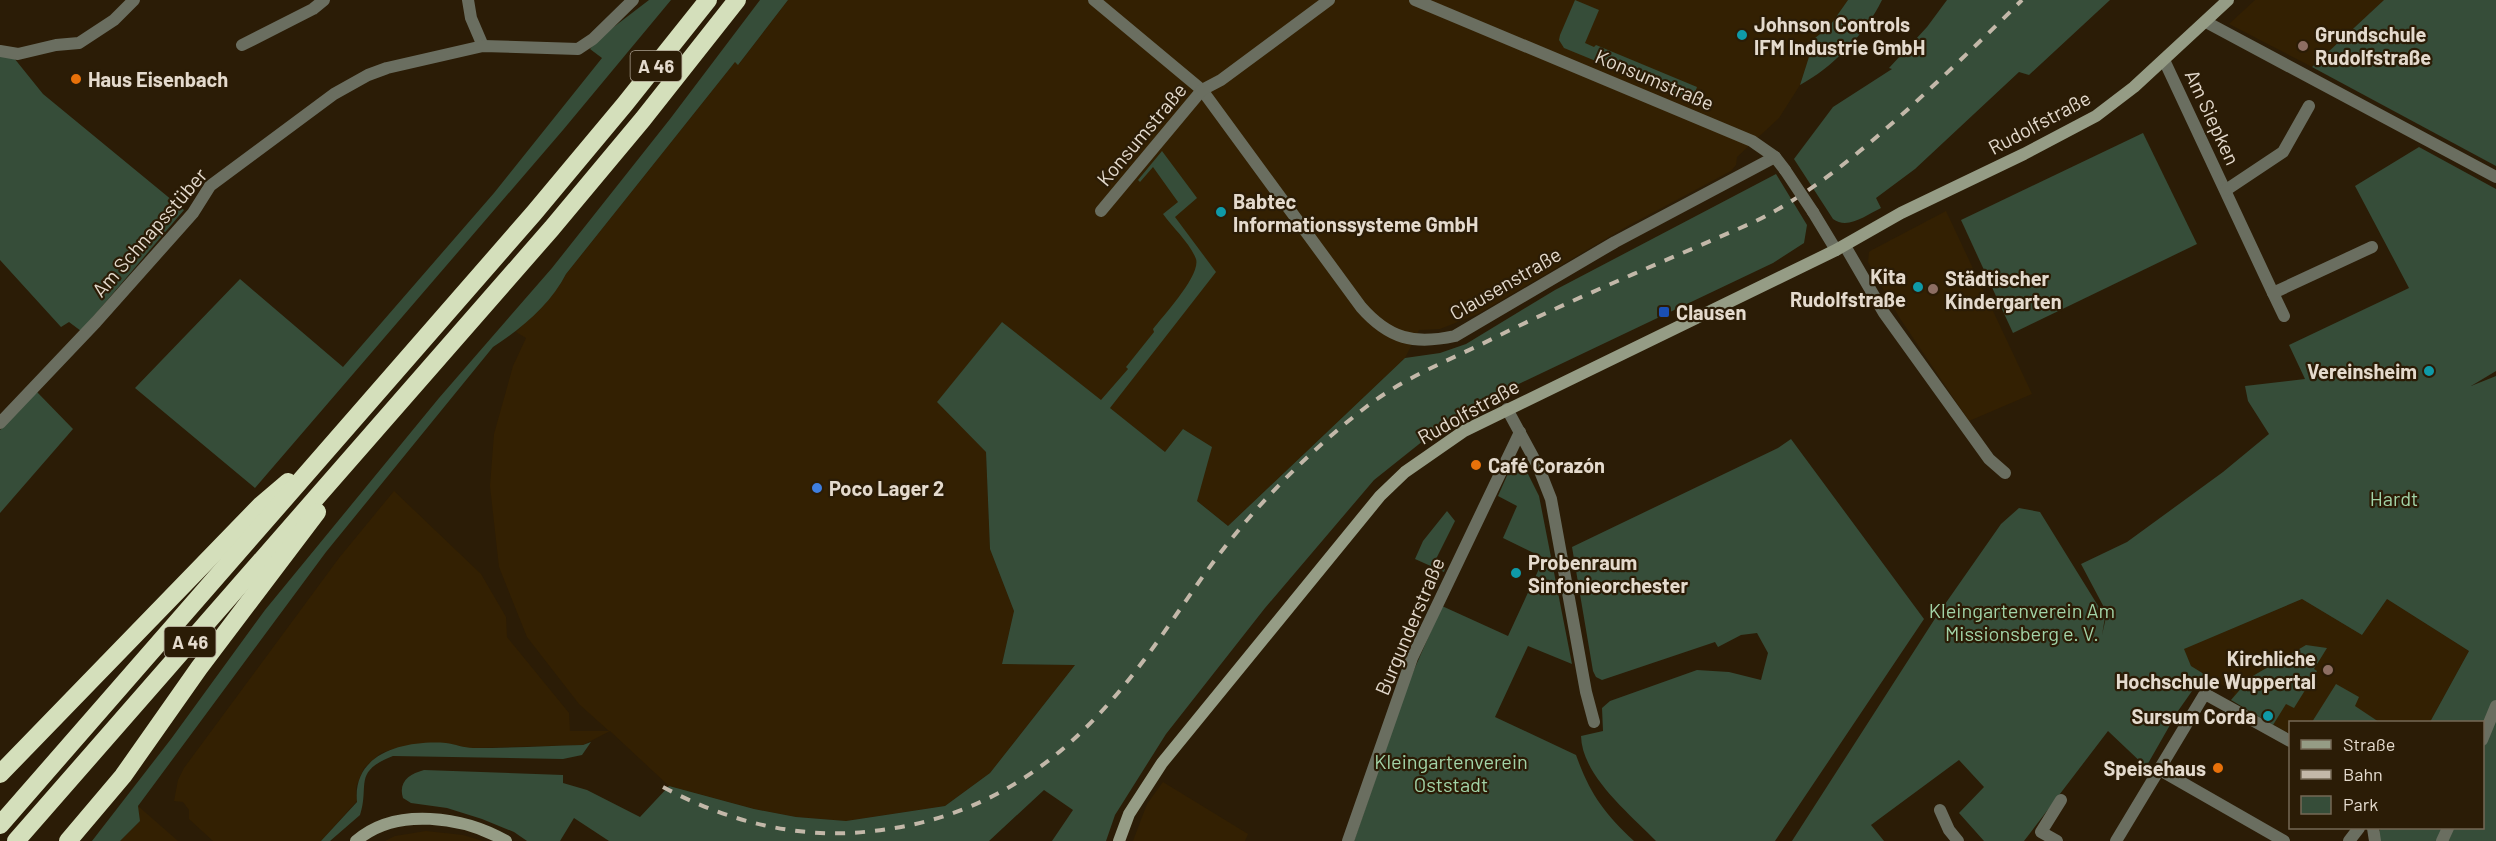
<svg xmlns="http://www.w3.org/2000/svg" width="2496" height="841" font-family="Barlow,sans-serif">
	<rect width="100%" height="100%" fill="#2b1c06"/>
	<g fill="#332002">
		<path d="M788,0H1848L1829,27L1815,38L1800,85L1779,118L1737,157L1736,165L1731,171L1626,227L1478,314L1440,329L1419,330L1405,358L1228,526L1197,501L1166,453L1002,322L938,402L986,451L990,549L1014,611L1002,664L1075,665L990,773L945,806L846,821L796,817L754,809L669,786L610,731L583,745L469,748L445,743L397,748L381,753L364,768L356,787L357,801L321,841H213L189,819V810L183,802L174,801L178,780L184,768L339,558L394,491L481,574L506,617L507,637L569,713L570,731H609L579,704L527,637L499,567L490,486L494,434L513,366L526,338L516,332L559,286L566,274L735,62L739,64Z"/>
		<path d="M2255,0H2384L2312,67L2229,24Z"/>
		<path d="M1946,211L2032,394L1969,421L1899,317L1868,262L1869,252L1872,250Z"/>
		<path d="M2302,599L2362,635L2387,599L2469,651L2430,722H2290V734L2231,700L2235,693L2191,666L2183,649Z"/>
		<path d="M1163,782L1248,834L1245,841H1133L1147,804Z"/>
		<path d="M138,806L178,841H120L140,821Z"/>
		<path d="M426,831L463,835L483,841H385L395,836Z"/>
	</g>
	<g fill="#364d39">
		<path d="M649,0H671L563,130L255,488L135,388L240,279L343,367L494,193L602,58L590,49L598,39Z"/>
		<path d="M760,0H788L738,65L735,62L566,274C551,304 521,329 493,347L326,552L138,806L140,821L120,841H92L171,739L265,610L439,398L552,268L670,119Z"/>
		<path d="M1575,0L1599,10L1585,43L1594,47L1596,45L1697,87L1696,90L1701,94L1692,99L1686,98L1564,48L1559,40L1560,35Z"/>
		<path d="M1848,0H1882C1866,33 1832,68 1800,85L1815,38L1829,27Z"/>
		<path d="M1947,0H2110L2029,75L2019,72L1915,169L1876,198L1881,208C1866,215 1848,230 1833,219L1794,159L1833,107L1892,69L1889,68L1927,27Z"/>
		<path d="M2384,0H2496V166L2312,67Z"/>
		<path d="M0,56L14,58L43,94L184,210L81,331L69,322L61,327L0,260Z"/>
		<path d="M2143,133L2197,244L2013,333L1961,220Z"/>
		<path d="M2419,147L2496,189V371L2471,386L2496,376V841H2374L2381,828H2482V722H2430L2469,651L2387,599L2362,635L2302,599L2184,649L2191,666L2204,674L2178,711L2146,767L2108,731L2024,841H1984L1959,813L1984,787L1959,760L1871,825L1884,841H1792L1936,617L2001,524L2019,508L2040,512L2105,617L2102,635L2107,613L2081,564L2127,542L2223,472L2269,434L2248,401L2245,386L2305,379L2289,345L2409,288L2355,186Z"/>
		<path d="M1162,151L1197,198L1175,217L1216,272L1110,408L1165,452L1183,429L1212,447L1197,501L1228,526L1405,358L1440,353L1466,344L1555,290L1776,174L1807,225L1804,243L1773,263L1458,413L1374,480L1265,608L1166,734L1115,815L1106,841H1052L1073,810L1044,790L989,841H609L574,818L560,841H527L514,832L482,819L447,808L411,803L403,798C398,782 409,774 424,770L563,775V783L587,790L640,817L669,786L754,809L796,817L846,821L945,806L990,773L1075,665L1002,664L1014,611L990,549L986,452L937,402L1002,322L1101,400L1128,369L1126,367L1154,332L1153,329C1163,316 1201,275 1196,259C1190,243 1173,228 1163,214L1178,202L1153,167L1140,182L1138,180Z"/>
		<path d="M37,392L73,429L0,513V430Z"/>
		<path d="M1791,439L1924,619L1775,841H1656C1630,814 1582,776 1581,736L1603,731L1602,708L1610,701L1697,670L1729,672L1761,680L1768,653L1757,633L1741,635L1718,647L1715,642L1602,680L1596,677L1593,671L1572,547L1778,448Z"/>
		<path d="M1520,458L1539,496L1572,664L1528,646L1495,717L1576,755C1590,794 1604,813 1634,841H1354L1410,679L1442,606L1508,636L1544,558L1503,538L1517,506L1498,496L1513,462Z"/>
		<path d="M1447,511L1455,521L1434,563L1445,569L1444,572L1415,559L1423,541Z"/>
		<path d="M2306,645L2327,648L2314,669L2317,671L2294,708L2286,704L2273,725L2231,700L2251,677Z"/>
		<path d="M2336,684L2359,697L2355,706L2379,722H2312Z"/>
		<path d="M591,742L582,755L563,759L393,756C352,772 370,785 360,815L330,841H321L357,802C352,752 406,740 446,743C455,744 464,748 473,748C510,748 547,746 583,745Z"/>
	</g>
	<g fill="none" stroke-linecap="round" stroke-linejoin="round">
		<g stroke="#6a6e60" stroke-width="12">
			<path d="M468,0L471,18L483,46"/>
			<path d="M1094,0L1202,90L1361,307C1389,339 1414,345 1455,336L1615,242L1775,157"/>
			<path d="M1415,0L1752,141L1775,157L1785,170"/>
			<path d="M2206,22L2496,177"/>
			<path d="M242,45L313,9L324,0"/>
			<path d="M0,51L18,54L56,45L79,43L114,20L134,0"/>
			<path d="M2164,60L2273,293"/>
			<path d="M2226,190L2283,152L2309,106"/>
			<path d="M1101,211L1202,90L1221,80L1329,0"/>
			<path d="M1813,212L1836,250"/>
			<path d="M1845,246L1884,313L1989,459L2005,473"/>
			<path d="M2284,316L2273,293L2372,247"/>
			<path d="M1507,409L1538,466L1551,499L1586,692L1594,722"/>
			<path d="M0,423L96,322L193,213L210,186L334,94L368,75L387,68L483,46L578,49L593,39L633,0"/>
			<path d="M2482,740L2496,706"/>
			<path d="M2160,770L2284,841"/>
			<path d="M1940,810L1949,830L1958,841"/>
			<path d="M2373,828L2375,841"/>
			<path d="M1348,841L1412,658L1520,432"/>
			<path d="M2057,841L2041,832L2061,800"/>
			<path d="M2116,841L2204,695H2207L2290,741"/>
			<path d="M2349,841L2359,828"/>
			<path d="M2442,841L2448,828"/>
		</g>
		<g stroke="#959c85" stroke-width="12">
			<path d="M356,841C396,806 464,817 506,841"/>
			<path d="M1119,841L1129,814L1162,763L1380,496L1405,472L1464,431L1836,250L1901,213L2024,154L2096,116L2134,87L2228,0"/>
		</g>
		<g stroke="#d4dfbb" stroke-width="18">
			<path d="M0,774L261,505L288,482"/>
			<path d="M0,825L534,213L625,104L708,0"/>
			<path d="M16,841L552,228L643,119L737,0"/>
			<path d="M68,841L123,776L199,668L317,512"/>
		</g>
		<path stroke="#c3b8a9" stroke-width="4" stroke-dasharray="10 10" stroke-linecap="butt" d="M663,787C728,822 800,840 873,831C993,818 1074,754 1144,660C1171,624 1194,587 1221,552C1261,500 1314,447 1366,407C1401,380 1442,363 1482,344C1571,299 1663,262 1754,222C1811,194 1859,153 1906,111C1945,75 1984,38 2022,0"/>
		<path stroke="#6a6e60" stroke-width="12" d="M1785,170L1813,212"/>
	</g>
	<g fill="#0f9aa8" stroke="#2b1c06" stroke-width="2">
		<circle cx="1742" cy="35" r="6"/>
		<circle cx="1221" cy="212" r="6"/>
		<circle cx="1918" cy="287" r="6"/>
		<circle cx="2429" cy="371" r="6"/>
		<circle cx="1516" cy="573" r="6"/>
		<circle cx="2268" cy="716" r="6"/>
	</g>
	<g fill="#8d6e63" stroke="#2b1c06" stroke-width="2">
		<circle cx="2303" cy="46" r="6"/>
		<circle cx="1933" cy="289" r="6"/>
		<circle cx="2328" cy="670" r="6"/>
	</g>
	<g fill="#e8710a" stroke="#2b1c06" stroke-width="2">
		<circle cx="76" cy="79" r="6"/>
		<circle cx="1476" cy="465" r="6"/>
		<circle cx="2218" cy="768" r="6"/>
	</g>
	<rect fill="#1a4fb4" stroke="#2b1c06" stroke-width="2" x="1658" y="306" width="12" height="12" rx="3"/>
	<circle fill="#3f7fe0" stroke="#2b1c06" stroke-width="2" cx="817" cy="488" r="6"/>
	<g text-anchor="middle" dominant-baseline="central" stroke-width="4.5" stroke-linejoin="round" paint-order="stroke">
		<g fill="#2b1c06" stroke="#aca191" stroke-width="1.5">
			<rect x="630.5" y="51" width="51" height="30" rx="4.5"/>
			<rect x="164.5" y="627" width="51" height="30" rx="4.5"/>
		</g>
		<g font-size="18" font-weight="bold" fill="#e4dacd">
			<text x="656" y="66">A 46</text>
			<text x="190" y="642">A 46</text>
		</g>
		<g font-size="20" font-weight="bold" fill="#e4dacd" stroke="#2b1c06" text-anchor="start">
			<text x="1754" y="24">Johnson Controls<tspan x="1754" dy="23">IFM Industrie GmbH</tspan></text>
			<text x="2315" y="34">Grundschule<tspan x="2315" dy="23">Rudolfstraße</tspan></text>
			<text x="88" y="79">Haus Eisenbach</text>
			<text x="1233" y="201">Babtec<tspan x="1233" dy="23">Informationssysteme GmbH</tspan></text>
			<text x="1906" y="276" text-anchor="end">Kita<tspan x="1906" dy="23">Rudolfstraße</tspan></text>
			<text x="1945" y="278">Städtischer<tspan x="1945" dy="23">Kindergarten</tspan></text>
			<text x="1676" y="312">Clausen</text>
			<text x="2417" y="371" text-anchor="end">Vereinsheim</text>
			<text x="1488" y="465">Café Corazón</text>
			<text x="829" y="488">Poco Lager 2</text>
			<text x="1528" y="562">Probenraum<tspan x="1528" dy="23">Sinfonieorchester</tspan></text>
			<text x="2316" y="658" text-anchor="end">Kirchliche<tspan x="2316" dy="23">Hochschule Wuppertal</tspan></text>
			<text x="2256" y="716" text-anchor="end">Sursum Corda</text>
			<text x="2206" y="768" text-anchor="end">Speisehaus</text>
		</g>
		<g font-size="20" fill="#e4dacd" stroke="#2b1c06">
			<text transform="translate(1655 79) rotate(23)">Konsumstraße</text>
			<text transform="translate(2213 117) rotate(65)">Am Siepken</text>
			<text transform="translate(2039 122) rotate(-28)">Rudolfstraße</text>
			<text transform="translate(1141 134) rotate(-50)">Konsumstraße</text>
			<text transform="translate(149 232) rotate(-49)">Am Schnapsstüber</text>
			<text transform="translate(1505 283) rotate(-30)">Clausenstraße</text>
			<text transform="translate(1468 411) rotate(-29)">Rudolfstraße</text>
			<text transform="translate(1409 626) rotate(-67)">Burgunderstraße</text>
		</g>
		<g font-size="20" fill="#a2d3a7" stroke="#2b1c06">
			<text x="2394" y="498">Hardt</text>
			<text x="2022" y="610">Kleingartenverein Am<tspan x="2022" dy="23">Missionsberg e. V.</tspan></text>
			<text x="1451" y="761">Kleingartenverein<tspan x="1451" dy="23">Oststadt</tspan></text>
		</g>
	</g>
	<rect x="2289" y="721" width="195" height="108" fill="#2b1c06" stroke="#756856" stroke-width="1.5"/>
	<rect x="2301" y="740" width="30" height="9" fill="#959c85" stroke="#756856" stroke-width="1.5"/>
	<text x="2343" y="751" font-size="18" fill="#e4dacd">Straße</text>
	<rect x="2301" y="770" width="30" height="9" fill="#c3b8a9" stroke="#756856" stroke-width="1.5"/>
	<text x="2343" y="781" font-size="18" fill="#e4dacd">Bahn</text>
	<rect x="2301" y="796" width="30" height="18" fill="#364d39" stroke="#756856" stroke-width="1.5"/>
	<text x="2343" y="811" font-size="18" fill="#e4dacd">Park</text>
</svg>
